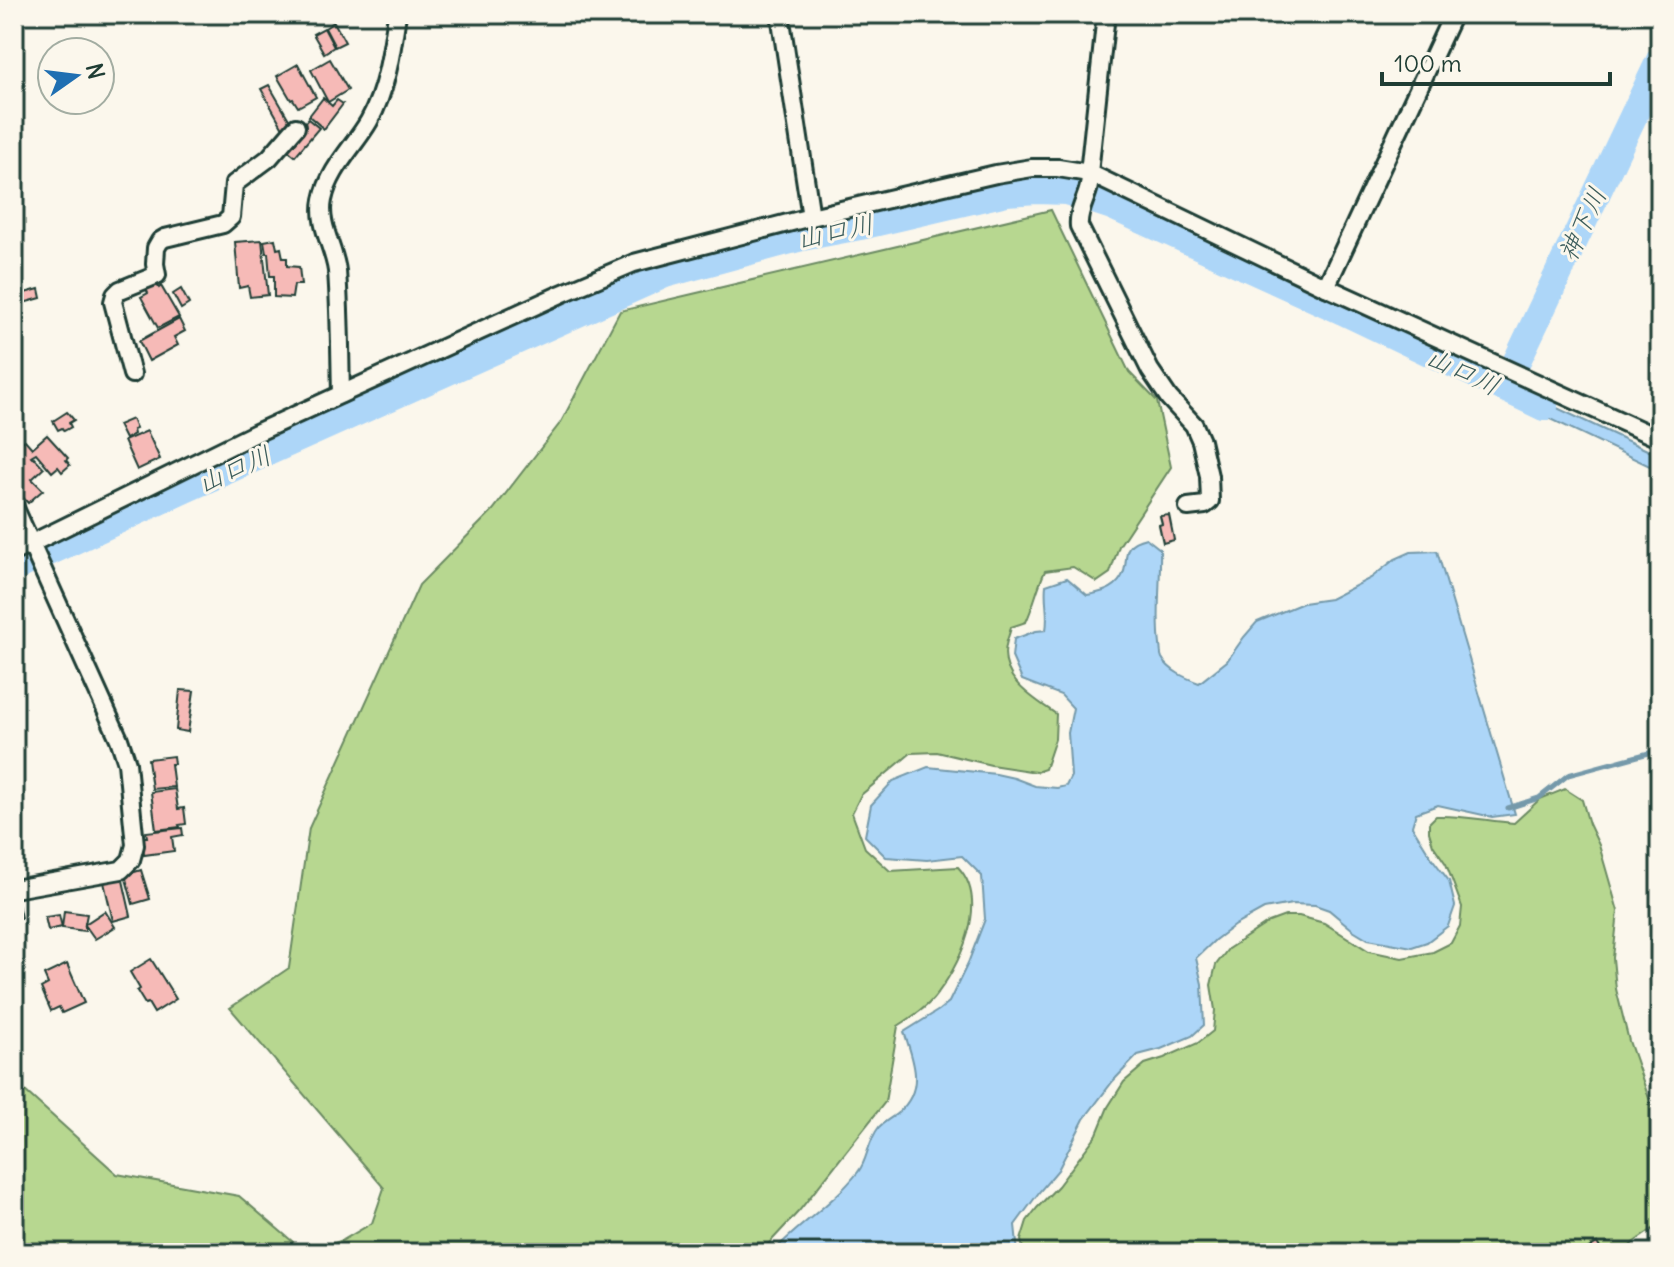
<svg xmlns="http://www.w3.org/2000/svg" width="1674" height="1267" font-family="Delius,'Klee One',sans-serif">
	<rect width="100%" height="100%" fill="#fbf7ec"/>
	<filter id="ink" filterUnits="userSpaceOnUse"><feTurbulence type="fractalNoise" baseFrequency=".0125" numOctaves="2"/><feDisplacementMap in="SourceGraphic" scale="16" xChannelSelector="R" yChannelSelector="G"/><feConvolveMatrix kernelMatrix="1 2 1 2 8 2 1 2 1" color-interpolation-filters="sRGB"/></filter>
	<g filter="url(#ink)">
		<g fill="#b7d790" stroke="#6b8a62" stroke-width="2">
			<path d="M1051,210L1129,372L1157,401L1171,467L1119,546L1110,573L1097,582L1073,567L1045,571C1037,588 1034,605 1026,622L1011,627C1010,633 1007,639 1006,645C999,679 1033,698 1056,714L1055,739L1045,769L1036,772L991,765L937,752L911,753L861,795L852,813L865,848L890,871L958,867C991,902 959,968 933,999C923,1011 910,1018 898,1026L885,1102L799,1211L760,1253H307L343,1240L372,1223L384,1188L230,1008L289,968L309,828L419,585L493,510L561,422L620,311Z"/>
			<path d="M1565,789L1582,800L1589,824L1599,845L1618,911L1613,958L1616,989L1629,1041L1660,1130V1224L1634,1242L1623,1253H1027L1023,1249L1021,1240L1027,1221L1037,1208L1058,1186L1097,1134L1108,1107L1124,1082L1145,1064L1164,1058L1198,1043L1213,1031L1215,1010L1211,985L1216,965L1228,949L1269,922L1285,916H1299L1324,923L1369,951L1402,958L1433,952L1451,943L1460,926L1462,907L1446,864L1433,845L1429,832V823L1436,816C1462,815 1488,821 1514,823L1540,799Z"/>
			<path d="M14,1081L117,1174L239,1196L306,1253H14Z"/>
		</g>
		<g fill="#add6f8" stroke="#7499aa" stroke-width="2">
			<path d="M1512,387L1660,456V471L1507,398Z"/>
			<path d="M1146,538L1160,549C1161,581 1156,613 1160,645C1161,650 1160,654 1162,658C1169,671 1186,678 1199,683L1227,661L1244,637L1257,622L1303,603L1330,599L1371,578L1395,559L1411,552L1437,551L1515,814L1492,817L1438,805L1416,813L1412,826L1431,857L1449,881L1455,906L1448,926L1427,942L1412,947L1368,939L1353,930L1329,910L1315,905L1292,904L1264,909L1235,925L1215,940L1196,958L1202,984L1204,1025L1192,1036L1161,1049L1138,1055L1113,1081L1084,1119L1058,1170L1040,1191L1015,1225L1018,1253H772C799,1224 834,1203 858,1172C868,1160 867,1142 879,1127C885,1121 893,1117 899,1112C925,1089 914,1061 904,1032L939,1010L949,1002L968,963L985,919L982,876L962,856L927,860L886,857L865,836L871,805L893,781L928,767L996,774L1014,778L1035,786L1057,788L1066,786L1071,776L1068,733L1073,708L1061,695L1022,680L1012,657L1014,639L1036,631L1046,630C1049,613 1044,602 1046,585L1067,578L1087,595C1099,593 1114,590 1121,578C1132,561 1116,545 1146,538Z"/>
		</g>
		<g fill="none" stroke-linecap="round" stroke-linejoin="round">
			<path stroke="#7499aa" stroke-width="5" d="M1508,808L1539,798L1568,775L1660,750"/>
			<g stroke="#add6f8" stroke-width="28">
				<path d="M1504,388L1660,60"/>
				<path d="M14,568L185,489L665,274L802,237L860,226L1006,192L1037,190L1066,191L1112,206L1345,312L1544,407"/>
			</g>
		</g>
		<g fill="#f6bab7" stroke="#1f3d34" stroke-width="2">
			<path d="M334,22L345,42L335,47L325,28Z"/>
			<path d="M324,28L334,47L324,53L313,34Z"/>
			<path d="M330,59L348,90L328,102L311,70Z"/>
			<path d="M298,64L316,97L298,107L293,99L291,100L277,76Z"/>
			<path d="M269,85L291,123L283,128L261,89Z"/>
			<path d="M323,98L332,106L337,100L343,104L324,129L309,116Z"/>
			<path d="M308,119L319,128L295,156L284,147Z"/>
			<path d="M275,239L277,249L281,248L283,258H287V266L299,267L301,285H294L292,298L274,297V276H270L268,253H266L264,241Z"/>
			<path d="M262,240L268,295L250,297L248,286L239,288L235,242Z"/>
			<path d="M155,282L159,288L161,286L179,317L158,328L141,297L148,293L145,287Z"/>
			<path d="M39,289L41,298L16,305L14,296Z"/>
			<path d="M181,289L189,304L181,309L173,294Z"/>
			<path d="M179,319L185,331L174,337L178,345L149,361L139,341Z"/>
			<path d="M67,412L74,420L69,423L71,427L64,431L62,428L58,430L53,421Z"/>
			<path d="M132,419L136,429L133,430L134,434L125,439L118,425Z"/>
			<path d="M147,431L160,459L137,470L124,441Z"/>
			<path d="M47,435L68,458L66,460L70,465L62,472L58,467L52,472L36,453L31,456L33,458L34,457L44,468L32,479L43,490L28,503L17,491L23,485L14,475V447L25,440L32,448Z"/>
			<path d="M1169,515L1174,540L1163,543L1159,525L1162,524L1160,516Z"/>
			<path d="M180,690L194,691L188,732L176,730Z"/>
			<path d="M173,756L174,764H171L174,787L152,789L148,759Z"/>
			<path d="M175,789L178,809L184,808L186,824L179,825L180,827L156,830L151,792Z"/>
			<path d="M182,828L183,835L172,837L174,851L144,855L142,837H147L146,832Z"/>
			<path d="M141,870L150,899L133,904L125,875Z"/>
			<path d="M122,876L131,916L113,921L103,878Z"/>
			<path d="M14,895H16L21,918L14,919Z"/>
			<path d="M64,911L87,914L85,924L105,911L115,927L95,939L85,925V931L62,928Z"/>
			<path d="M59,915L62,927L48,930L45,917Z"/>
			<path d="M151,959L176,999L154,1013L148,1003L145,1004L137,991L140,989L130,972Z"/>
			<path d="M67,964L84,1003L62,1013L59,1007L51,1011L41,988L48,984L44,975Z"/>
			<path d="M1597,1243L1603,1253H1581Z"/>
		</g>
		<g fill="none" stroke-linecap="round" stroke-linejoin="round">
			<defs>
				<g id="minor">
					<path d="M780,14L811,217"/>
					<path d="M1106,14L1089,173C1093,192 1077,207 1079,226L1150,370L1169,398L1194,425L1201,441L1209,476L1210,501L1205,505L1188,507"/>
					<path d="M1326,287L1453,14"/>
					<path d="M132,374L113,302L115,295L120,290L157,275L155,264L156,248L160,241L165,238L223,224L231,217L234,184L269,158L296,127"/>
					<path d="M341,394C340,354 340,312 337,271C334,247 318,225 323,200C329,169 354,147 369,121C387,89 392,49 397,14"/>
					<path d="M14,506L119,739L127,763L135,845L131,860L121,870L14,889"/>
					<path d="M14,552L256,433L561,294L634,263L811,217L996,174L1032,168H1058L1089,173L1326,287L1660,439"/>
				</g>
			</defs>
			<use href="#minor" stroke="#1f3d34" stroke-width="22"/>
			<use href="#minor" stroke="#fbf7ec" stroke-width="16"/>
		</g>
	</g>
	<g text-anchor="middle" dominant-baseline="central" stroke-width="6" stroke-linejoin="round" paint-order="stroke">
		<g font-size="26" font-style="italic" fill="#3b5c5b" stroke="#fbf7ec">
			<text transform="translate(1582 224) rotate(-65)">神下川</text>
			<text transform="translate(835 231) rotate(-12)">山口川</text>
			<text transform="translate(1463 371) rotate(25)">山口川</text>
			<text transform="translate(234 469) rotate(-24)">山口川</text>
		</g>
	</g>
	<rect width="1674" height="1267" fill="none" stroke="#fbf7ec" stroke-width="48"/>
	<rect x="24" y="24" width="1626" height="1219" fill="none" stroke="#1f3d34" stroke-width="3" filter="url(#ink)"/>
	<g transform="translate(76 76) rotate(76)"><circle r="38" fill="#fbf7ec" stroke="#a3ada2" stroke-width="2"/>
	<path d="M0-6L14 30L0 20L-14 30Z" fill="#1f6fb2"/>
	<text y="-12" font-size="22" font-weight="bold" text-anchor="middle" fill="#1f3d34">N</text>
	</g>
	<path d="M1382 72v12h228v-12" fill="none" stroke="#1f3d34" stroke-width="4"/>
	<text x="1394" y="72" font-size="24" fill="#1f3d34" stroke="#fbf7ec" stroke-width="6" paint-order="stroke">100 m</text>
</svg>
